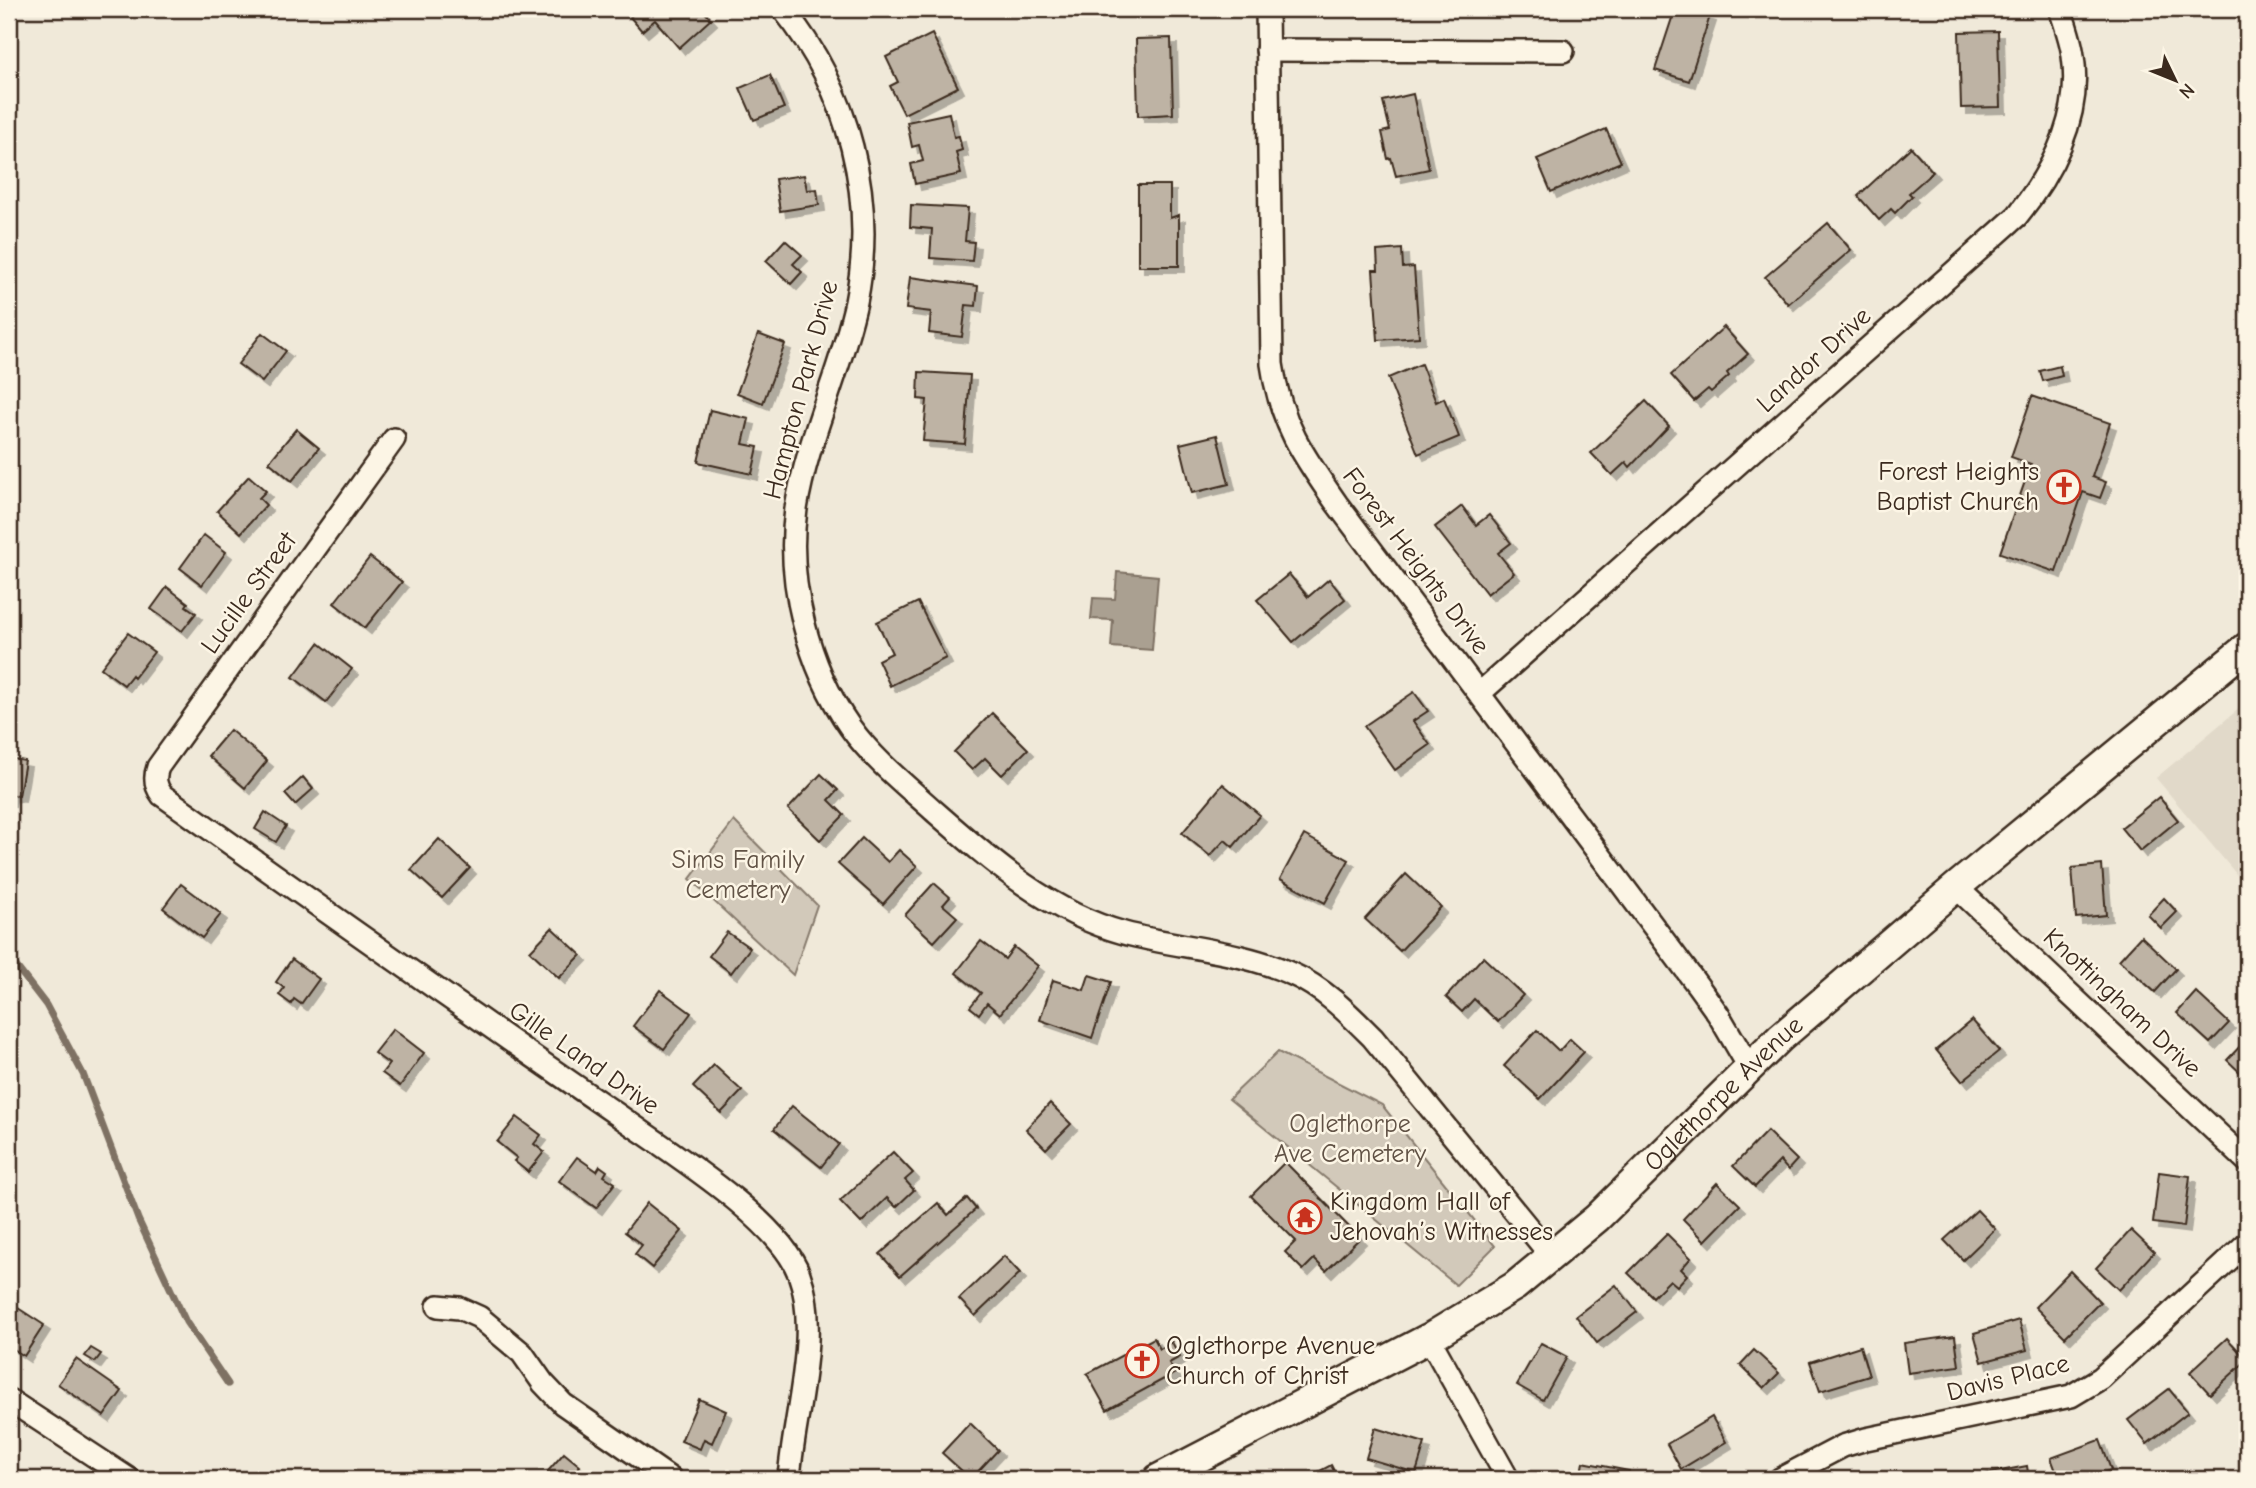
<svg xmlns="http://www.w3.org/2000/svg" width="2256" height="1488" font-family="'Comic Neue',sans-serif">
	<defs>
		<filter id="shadow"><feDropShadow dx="6" dy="6" stdDeviation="0" flood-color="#0004"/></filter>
	</defs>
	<rect width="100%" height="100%" fill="#f0e9d9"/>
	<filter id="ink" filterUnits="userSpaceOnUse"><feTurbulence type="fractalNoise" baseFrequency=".0143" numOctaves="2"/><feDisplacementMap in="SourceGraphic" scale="14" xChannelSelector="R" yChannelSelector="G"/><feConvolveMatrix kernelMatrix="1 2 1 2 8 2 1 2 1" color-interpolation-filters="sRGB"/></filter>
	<g filter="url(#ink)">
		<path fill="#e1d9c9" d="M2247,702V887L2156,778Z"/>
		<g fill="#d2c9ba" stroke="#867a6c" stroke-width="2">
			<path d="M734,821L817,905L793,975L690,879Z"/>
			<path d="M1278,1052L1382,1105L1495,1246L1456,1285L1229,1099Z"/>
		</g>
		<path fill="#aaa091" stroke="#7e7163" stroke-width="2" d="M1117,572L1158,576L1152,650L1111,647L1113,620L1091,619L1093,598L1115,599Z"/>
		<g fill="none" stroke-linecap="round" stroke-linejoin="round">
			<path stroke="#7e7163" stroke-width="7" d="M9,957L46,1005L83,1074L138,1219L186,1322L228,1384"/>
		</g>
		<g fill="#beb3a4" stroke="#3b2a1e" stroke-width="2" filter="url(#shadow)">
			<path d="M639,9H702L711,19L679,48L655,20L642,31L630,17Z"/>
			<path d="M1675,9H1687L1710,16L1689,81L1655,70Z"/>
			<path d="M1998,31L2000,107L1961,108L1959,32Z"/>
			<path d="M932,34L958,87L904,114L890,86L898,82L886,57Z"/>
			<path d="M1171,38L1173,114L1138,116L1136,39Z"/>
			<path d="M770,75L784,108L754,120L740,88Z"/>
			<path d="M1413,94L1429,169L1396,176L1391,158L1388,159L1382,132L1390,130L1383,101Z"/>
			<path d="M949,113L954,137L959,136L962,150L956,152L961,174L915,184L911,164L923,161L919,145L912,147L907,122Z"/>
			<path d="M1606,129L1621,162L1551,192L1537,159Z"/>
			<path d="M1911,147L1933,172L1909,193L1912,196L1895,213L1891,209L1879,220L1858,196Z"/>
			<path d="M804,175L807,190L817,189L819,205L780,211L775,179Z"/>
			<path d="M1138,185H1170V218L1179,215V266H1138Z"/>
			<path d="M911,205L968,208L965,241L974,242L972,261L930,258L932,229L910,227Z"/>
			<path d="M1828,223L1851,250L1788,304L1765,277Z"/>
			<path d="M785,240L802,255L793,264L802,272L791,284L766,261Z"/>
			<path d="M1402,249L1403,268L1414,267L1419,337L1378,340L1373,270H1378L1377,251Z"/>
			<path d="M910,277L978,286L976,306L966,305L962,337L929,333L931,312L906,309Z"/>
			<path d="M1724,327L1748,354L1727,373L1729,376L1711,392L1708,389L1694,401L1671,375Z"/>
			<path d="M262,333L286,351L262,382L238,364Z"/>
			<path d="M758,334L785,344L763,403L737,393Z"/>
			<path d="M1421,364L1436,402L1444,398L1459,437L1418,454L1388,378Z"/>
			<path d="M2060,366L2062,376L2043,381L2040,371Z"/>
			<path d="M919,372L970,375L965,444L923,441L927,400L918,399Z"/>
			<path d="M2032,396L2110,423L2092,477L2106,482L2100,498L2083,492L2056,572L2000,553L2031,464L2011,457Z"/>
			<path d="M1646,401L1669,426L1630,467L1626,462L1612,475L1591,453Z"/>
			<path d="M710,410L749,419L743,444L758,447L752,474L698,462Z"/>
			<path d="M296,429L319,448L292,481L269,462Z"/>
			<path d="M1217,435L1229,484L1192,493L1180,444Z"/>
			<path d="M249,476L266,491L259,498L266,505L241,533L217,511Z"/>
			<path d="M1462,506L1476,525L1489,515L1511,543L1498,553L1514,573L1487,594L1435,527Z"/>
			<path d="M204,535L226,552L202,585L180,568Z"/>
			<path d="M370,557L402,582L365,628L334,603Z"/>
			<path d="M1289,574L1308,597L1329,579L1345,599L1293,642L1257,600Z"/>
			<path d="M167,587L188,603L186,606L196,613L182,631L151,609Z"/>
			<path d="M918,602L946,658L890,686L878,660L892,653L877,622Z"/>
			<path d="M128,633L154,652L134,678L132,675L124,685L101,668Z"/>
			<path d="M319,643L352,669L326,702L293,677Z"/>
			<path d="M1414,692L1428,711L1413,721L1430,745L1395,770L1364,726Z"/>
			<path d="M992,713L1028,749L1002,775L985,758L972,770L954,752Z"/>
			<path d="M230,730L267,761L245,788L208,756Z"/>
			<path d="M9,758L25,761L19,796L10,795L9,802Z"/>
			<path d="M821,774L838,790L829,800L844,815L820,840L788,809Z"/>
			<path d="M303,777L313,789L295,805L285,794Z"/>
			<path d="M1223,784L1260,815L1233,847L1225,840L1210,856L1182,833Z"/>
			<path d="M2159,797L2178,820L2140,851L2121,828Z"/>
			<path d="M265,812L286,826L276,842L255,829Z"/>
			<path d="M1304,835L1349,860L1325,903L1280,879Z"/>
			<path d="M862,838L888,862L899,850L917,866L883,904L838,864Z"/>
			<path d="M439,839L470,868L442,898L411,870Z"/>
			<path d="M2102,865L2106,915L2076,918L2072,868Z"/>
			<path d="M1406,874L1441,907L1400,951L1365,919Z"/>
			<path d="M934,883L950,897L943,905L957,917L934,942L905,915Z"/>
			<path d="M181,884L221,914L202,938L163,908Z"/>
			<path d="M2164,898L2177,912L2161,928L2148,915Z"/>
			<path d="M552,928L581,955L559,978L530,951Z"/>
			<path d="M727,932L750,948L731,973L709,956Z"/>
			<path d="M2141,936L2176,969L2155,992L2119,960Z"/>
			<path d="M981,941L1005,959L1014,947L1038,966L1000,1014L987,1003L979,1014L970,1007L981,993L956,973Z"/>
			<path d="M1483,957L1523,995L1498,1022L1474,999L1462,1012L1446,997Z"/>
			<path d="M292,959L319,979L301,1004L294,999L291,1004L279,995L284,988L276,982Z"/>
			<path d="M1089,975L1111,982L1092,1038L1040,1020L1053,980L1084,990Z"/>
			<path d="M660,990L691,1013L664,1049L633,1026Z"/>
			<path d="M2196,992L2229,1023L2210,1043L2177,1013Z"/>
			<path d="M1972,1020L1999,1051L1962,1081L1936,1050Z"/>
			<path d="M393,1029L424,1053L400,1086L382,1073L389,1064L374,1053Z"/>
			<path d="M1537,1030L1559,1051L1570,1039L1584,1052L1540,1099L1504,1066Z"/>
			<path d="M2246,1040L2247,1041V1079L2227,1060Z"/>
			<path d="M714,1065L742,1091L721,1113L693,1087Z"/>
			<path d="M1050,1103L1071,1124L1046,1149L1026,1129Z"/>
			<path d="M792,1106L839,1144L821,1167L774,1129Z"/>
			<path d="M517,1117L541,1135L534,1144L544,1152L528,1172L514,1161L517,1158L497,1142Z"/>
			<path d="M1767,1131L1797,1160L1788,1170L1780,1161L1755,1187L1733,1166Z"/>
			<path d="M893,1152L913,1173L905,1180L914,1190L896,1207L887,1198L861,1223L840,1201Z"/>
			<path d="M577,1157L597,1171L600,1166L607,1171L604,1176L615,1183L596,1208L559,1181Z"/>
			<path d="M1285,1162L1360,1238L1326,1271L1314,1259L1303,1270L1285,1252L1296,1241L1251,1196Z"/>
			<path d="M2159,1172L2190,1176L2184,1227L2153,1223Z"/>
			<path d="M1717,1183L1740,1205L1705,1241L1683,1219Z"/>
			<path d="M967,1198L976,1209L900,1276L880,1254L938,1203L948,1215Z"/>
			<path d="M647,1203L682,1231L652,1268L635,1254L642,1245L625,1232Z"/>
			<path d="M1977,1210L1995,1229L1963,1260L1944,1240Z"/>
			<path d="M2131,1230L2154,1252L2119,1290L2096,1268Z"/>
			<path d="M1667,1234L1691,1258L1681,1269L1687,1275L1677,1286L1670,1280L1653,1297L1628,1273Z"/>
			<path d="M1004,1256L1020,1273L975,1316L959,1299Z"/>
			<path d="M2070,1271L2100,1302L2065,1337L2035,1307Z"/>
			<path d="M1616,1285L1637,1312L1597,1343L1576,1316Z"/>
			<path d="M18,1308L44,1325L24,1356L9,1346V1328L14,1320L11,1318Z"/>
			<path d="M2019,1320L2027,1350L1982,1362L1974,1333Z"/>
			<path d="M1955,1336L1959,1366L1908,1373L1904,1343Z"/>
			<path d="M1154,1338L1160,1349L1172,1342L1180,1357L1169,1363L1175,1373L1107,1410L1087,1374Z"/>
			<path d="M2227,1338L2247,1360L2210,1394L2190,1372Z"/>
			<path d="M1541,1343L1567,1357L1543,1400L1517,1385Z"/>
			<path d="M1860,1346L1869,1376L1820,1391L1810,1362Z"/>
			<path d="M91,1348L101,1354L95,1362L85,1356Z"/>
			<path d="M1754,1350L1779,1373L1764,1388L1740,1365Z"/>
			<path d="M76,1359L122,1391L104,1416L58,1384Z"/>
			<path d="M2169,1389L2188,1412L2147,1444L2128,1420Z"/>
			<path d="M699,1399L726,1411L712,1443L704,1439L700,1449L681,1441Z"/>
			<path d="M1712,1417L1726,1442L1681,1469L1667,1444Z"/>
			<path d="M970,1423L998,1450L971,1479L942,1453Z"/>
			<path d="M1375,1428L1425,1443L1416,1473L1366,1458Z"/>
			<path d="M2100,1440L2111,1470L2090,1477L2091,1479H2059L2051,1458Z"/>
			<path d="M564,1453L580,1466L568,1479H559L548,1471Z"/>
			<path d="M1583,1462L1629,1471L1628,1479H1580Z"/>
			<path d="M1331,1465L1338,1479H1305Z"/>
			<path d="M2027,1466L2029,1479H1980L1979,1475Z"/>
		</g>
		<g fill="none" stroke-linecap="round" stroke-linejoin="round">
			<defs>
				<g id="minor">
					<path d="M783,9C849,90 877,199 856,302C841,371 807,439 796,509C786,581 808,667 850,727C873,759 904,784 933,810C990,860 1049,913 1124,933C1179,948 1240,950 1292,974C1324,988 1349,1014 1373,1038L1552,1257"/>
					<path d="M1267,9L1272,364C1280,423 1304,457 1337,504L1698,986L1718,1014L1749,1067"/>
					<path d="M1267,50L1563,51"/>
					<path d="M394,439L158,767C154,778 155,786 162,795C266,869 370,943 474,1015C522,1049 570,1082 618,1115C667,1150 779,1219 799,1274C821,1332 793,1419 789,1479"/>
					<path d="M1480,693L2017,216C2053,171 2082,116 2073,56C2071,40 2065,24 2060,9"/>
					<path d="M1956,887L2247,1161"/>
					<path d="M438,1306L459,1308L479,1317L522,1353L543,1383L563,1404L671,1479"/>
					<path d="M1429,1338L1508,1479"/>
					<path d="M9,1400L129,1479"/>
					<path d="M1780,1479L1843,1446L1866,1439L2071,1396L2101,1378L2247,1243"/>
				</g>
				<g id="major">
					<path id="s1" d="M1158,1479L1429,1338L1515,1286L1597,1218L1780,1038L1956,887L2247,647"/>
				</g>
			</defs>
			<use href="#minor" stroke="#3b2a1e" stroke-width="26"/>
			<use href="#major" stroke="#3b2a1e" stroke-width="33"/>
			<use href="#minor" stroke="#fcf5e5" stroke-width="21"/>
			<use href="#major" stroke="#fcf5e5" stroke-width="28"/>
		</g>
	</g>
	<defs>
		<symbol id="church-ring" viewBox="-11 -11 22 22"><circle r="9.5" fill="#fcf5e5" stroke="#c8321e" stroke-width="1.5"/><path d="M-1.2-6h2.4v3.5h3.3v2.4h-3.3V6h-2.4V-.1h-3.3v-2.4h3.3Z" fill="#c8321e"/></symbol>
		<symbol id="temple-ring" viewBox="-11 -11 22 22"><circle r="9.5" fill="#fcf5e5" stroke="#c8321e" stroke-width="1.5"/><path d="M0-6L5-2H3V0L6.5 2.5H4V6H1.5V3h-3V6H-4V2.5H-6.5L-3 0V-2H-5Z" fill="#c8321e"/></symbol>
	</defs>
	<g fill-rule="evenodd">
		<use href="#church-ring" x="2045" y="468" width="38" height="38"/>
		<use href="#temple-ring" x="1286" y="1198" width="38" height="38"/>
		<use href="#church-ring" x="1123" y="1342" width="38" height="38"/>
	</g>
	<g text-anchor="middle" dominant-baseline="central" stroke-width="5" stroke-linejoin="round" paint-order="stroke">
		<g font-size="26" fill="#3b2a1e" stroke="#fcf5e5">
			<text transform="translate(1814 360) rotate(-42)">Landor Drive</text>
			<text transform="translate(801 390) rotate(-75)">Hampton Park Drive</text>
			<text transform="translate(1416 561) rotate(53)">Forest Heights Drive</text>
			<text transform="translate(249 593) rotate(-54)">Lucille Street</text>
			<text transform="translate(2122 1003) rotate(43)">Knottingham Drive</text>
			<text transform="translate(584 1058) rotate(35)">Gille Land Drive</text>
			<text stroke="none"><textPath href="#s1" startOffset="690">Oglethorpe Avenue</textPath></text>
			<text transform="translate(2008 1378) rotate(-14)">Davis Place</text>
		</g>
		<g font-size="26" fill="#3b2a1e" stroke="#fcf5e5" text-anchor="start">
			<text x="2039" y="472" text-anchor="end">Forest Heights<tspan x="2039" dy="30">Baptist Church</tspan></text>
			<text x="1330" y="1202">Kingdom Hall of<tspan x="1330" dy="30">Jehovah’s Witnesses</tspan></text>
			<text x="1166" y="1346">Oglethorpe Avenue<tspan x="1166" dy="30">Church of Christ</tspan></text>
		</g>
		<g font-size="26" fill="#615245" stroke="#fcf5e5">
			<text x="738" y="860">Sims Family<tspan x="738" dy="30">Cemetery</tspan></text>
			<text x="1350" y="1124">Oglethorpe<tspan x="1350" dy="30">Ave Cemetery</tspan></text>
		</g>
	</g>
	<rect width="2256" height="1488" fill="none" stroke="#fcf5e5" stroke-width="35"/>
	<rect x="18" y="18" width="2221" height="1453" fill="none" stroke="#3b2a1e" stroke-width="2.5" filter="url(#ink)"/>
	<g transform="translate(2175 80) rotate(133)" stroke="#fcf5e5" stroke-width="5" paint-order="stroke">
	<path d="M0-5L12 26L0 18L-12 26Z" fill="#3b2a1e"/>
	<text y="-10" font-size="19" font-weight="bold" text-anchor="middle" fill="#3b2a1e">N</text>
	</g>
</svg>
